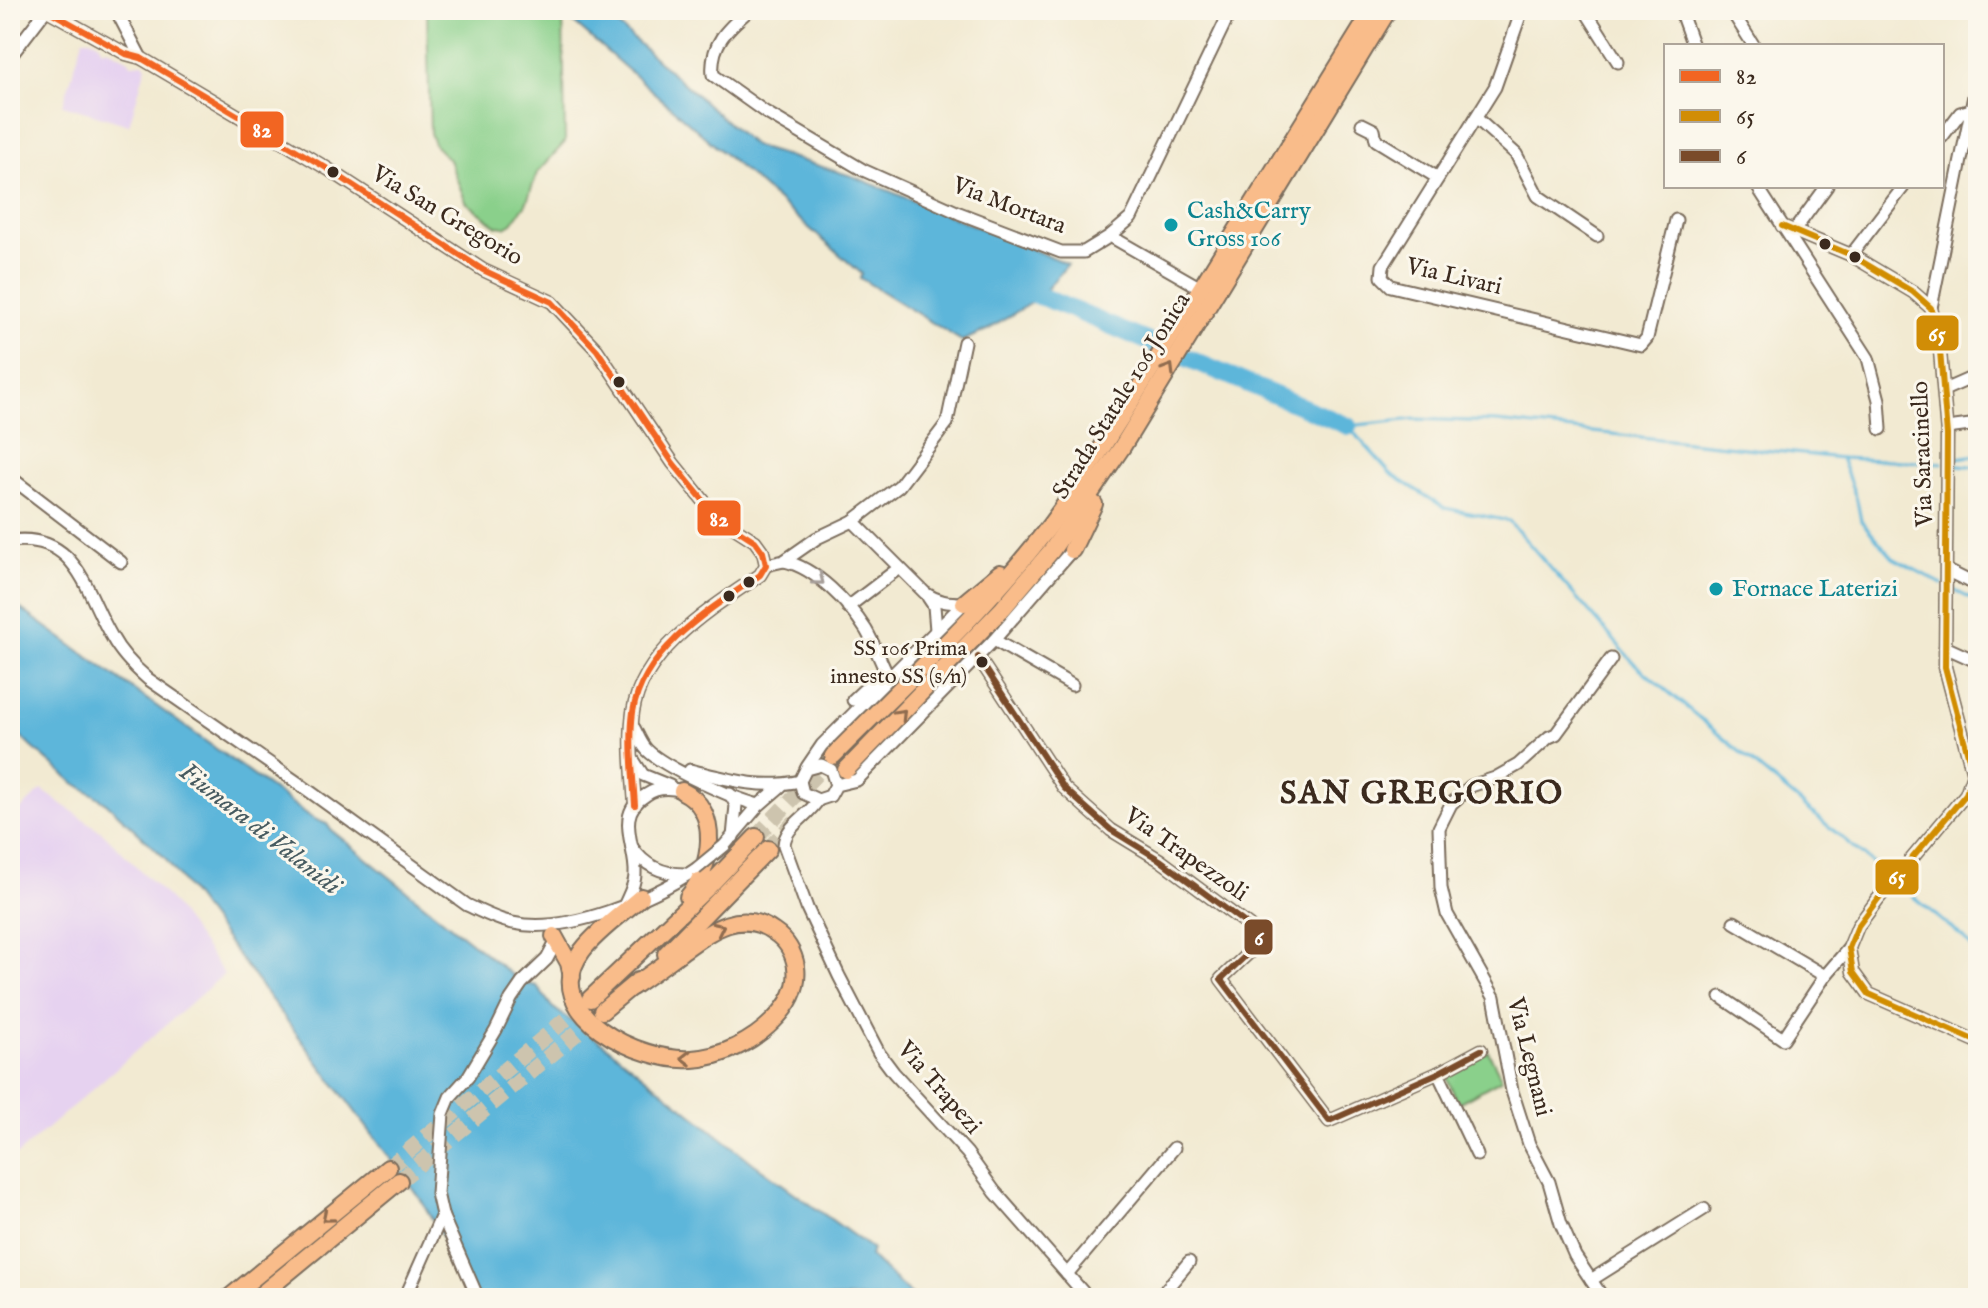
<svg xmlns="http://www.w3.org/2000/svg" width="1988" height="1308" font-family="'IM FELL English',serif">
	<rect width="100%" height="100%" fill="#fbf7ec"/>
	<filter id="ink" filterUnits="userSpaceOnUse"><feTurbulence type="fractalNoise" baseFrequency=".0125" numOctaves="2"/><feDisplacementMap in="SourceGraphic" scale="16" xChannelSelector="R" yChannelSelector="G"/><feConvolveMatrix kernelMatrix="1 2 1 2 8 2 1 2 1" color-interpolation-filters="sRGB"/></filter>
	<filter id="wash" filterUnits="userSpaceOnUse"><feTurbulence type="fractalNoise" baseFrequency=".006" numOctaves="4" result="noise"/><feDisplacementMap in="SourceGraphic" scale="32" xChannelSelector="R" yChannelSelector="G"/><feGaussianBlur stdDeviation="1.8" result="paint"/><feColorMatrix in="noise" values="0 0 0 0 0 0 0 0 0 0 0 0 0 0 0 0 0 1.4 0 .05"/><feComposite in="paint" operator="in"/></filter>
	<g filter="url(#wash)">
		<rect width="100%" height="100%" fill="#f2ead2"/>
		<g fill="#e6d2f0">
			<path d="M83,39H91L98,42L102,50L106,48L129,60L131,64L143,63L146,66L129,125L63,105Z"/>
			<path d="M42,790L102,832L171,901L224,974L10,1161V819Z"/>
		</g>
		<g fill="#8ad08b" stroke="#627d54" stroke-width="2">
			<path d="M427,10H563L565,142L537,173L526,204L512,223L505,227L497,226L466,202L449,160L435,146L430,133Z"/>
			<path d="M1488,1051L1502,1079L1458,1103L1445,1074Z"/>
		</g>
		<g fill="#5db6da" stroke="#4c707c" stroke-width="2">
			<path d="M583,10H601L754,146L855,177L1068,264L1040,297L989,329L962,341L860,278L862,274L573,22Z"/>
			<path d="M10,601L314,819L327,824L331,830L522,983L537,986L552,1007L609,1048L753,1163L872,1249L870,1256L914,1298H468L447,1245L420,1198L164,857L104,801L73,782L10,728Z"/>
		</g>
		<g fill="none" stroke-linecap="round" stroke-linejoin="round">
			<g stroke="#5db6da" stroke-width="3">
				<path d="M1348,426L1391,474L1445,508L1509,521L1635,664L1889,877"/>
				<path d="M1348,426L1415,419L1497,422L1841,458L1942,463"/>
				<path d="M1841,458L1857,500L1861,521L1893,558L1942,584"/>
				<path d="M1950,459L1978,455"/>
				<path d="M1950,464L1978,467"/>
				<path d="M1949,588L1978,602"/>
				<path d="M1895,882L1964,938L1978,955"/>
			</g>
			<path stroke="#5db6da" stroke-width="18" d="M1018,290L1045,298L1348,426"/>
		</g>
	</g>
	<g filter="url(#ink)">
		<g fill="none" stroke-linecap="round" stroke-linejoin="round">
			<g stroke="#cdc4ae" stroke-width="16" stroke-dasharray="16 8" stroke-linecap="butt">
				<path d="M756,837L833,756"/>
				<path d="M768,849L795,822"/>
				<path d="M388,1168L589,1000"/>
				<path d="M399,1181L601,1013"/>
			</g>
			<defs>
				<g id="minor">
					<path d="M47,10L126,54L141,58L328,169L483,270L552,302L597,350L673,463L716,516L755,541L763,552L766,565L760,575C713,607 642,650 633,712C629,742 633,775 635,805"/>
					<path d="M116,10L141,58"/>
					<path d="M749,10C727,29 710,44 713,75L765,112L863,170L959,213L1061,252H1084L1110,236L1131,218L1231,10"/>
					<path d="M1522,10L1495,87L1383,266L1382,277L1391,286L1641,345L1647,338L1676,220"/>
					<path d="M1585,10L1618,62"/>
					<path d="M1680,10L1693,46"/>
					<path d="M1731,10L1754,46"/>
					<path d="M10,57L46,10"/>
					<path d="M1476,118L1516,154L1538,196L1597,236"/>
					<path d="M1362,124L1374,130L1376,140L1438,178"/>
					<path d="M1942,137L1960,113L1971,110"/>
					<path d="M1757,186L1868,358L1879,400L1881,429"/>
					<path d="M1782,226L1851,255L1913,292L1931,308L1939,339L1947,435L1945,667L1973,774L1966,794L1878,899L1858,926L1849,948L1853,972L1869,994L1978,1042"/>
					<path d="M1794,231L1827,186"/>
					<path d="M1110,236L1199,287"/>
					<path d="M1851,255L1904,186"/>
					<path d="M1931,308L1978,76"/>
					<path d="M1944,390L1978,375"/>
					<path d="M1947,428L1978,424"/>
					<path d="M10,477L121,562"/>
					<path d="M853,521L925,593C938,602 948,603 964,603"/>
					<path d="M10,541C78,532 85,592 112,637C121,654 133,666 148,679L298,783L467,905C482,912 497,920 513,923C566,935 652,899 696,869"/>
					<path d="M784,561C816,568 849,603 866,630C873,642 879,657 885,670L853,700"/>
					<path d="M766,565L784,561L817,538L853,521L899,486L947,423L964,342"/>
					<path d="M1948,571L1978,586"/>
					<path d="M928,597L934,606L936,630"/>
					<path d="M848,607L899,568"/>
					<path d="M994,640L1072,685"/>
					<path d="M1945,647L1978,662"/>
					<path d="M978,657L1064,788L1111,830L1160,860L1249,926L1259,936L1256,946L1221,979L1329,1121L1438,1073L1481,1050"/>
					<path d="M634,728C638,735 641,744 647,750C665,768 734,799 759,805"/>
					<path d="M634,761L643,775L670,786"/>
					<path d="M807,767L822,745L964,603"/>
					<path d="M690,770C727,779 761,790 800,781"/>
					<path d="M836,785L831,770L821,765L806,769L800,781L803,793L818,800L830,796L836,785L857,780L994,640L1072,550"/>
					<path d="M730,794L736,805L733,837"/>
					<path d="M818,800C808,817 785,826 784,845L807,908L839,976L879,1053L894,1073L967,1153L995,1192L1088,1298"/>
					<path d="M724,846L759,805L781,786"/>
					<path d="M632,847C645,867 663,874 685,874"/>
					<path d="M625,904C629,895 635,884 635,875C637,846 613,815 646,795C657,787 669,787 682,791"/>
					<path d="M1734,922L1825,976"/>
					<path d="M1721,997L1783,1039L1825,976L1849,948"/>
					<path d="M1438,1073L1477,1155"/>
					<path d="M1067,1274L1174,1148"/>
					<path d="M1591,1280L1704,1209"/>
					<path d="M405,1298L442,1215"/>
					<path d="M478,1298L442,1215L437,1193L443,1114L450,1097L468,1077L496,1030L511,999L522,983L547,959L555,944L554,938"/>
					<path d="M1159,1298L1189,1262"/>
					<path d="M1603,1298L1575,1256L1561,1224L1549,1182L1529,1144L1512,1091L1494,997L1447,914L1441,888L1439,828L1451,804L1471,786L1495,778L1518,765L1549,737L1556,734L1611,659"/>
				</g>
				<g id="highway">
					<path d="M1072,550L1094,504"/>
					<path d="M964,603L1000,573"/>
					<path d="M833,756C902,686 975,619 1037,542C1068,504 1093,461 1120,419L1373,10"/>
					<path d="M846,770L1003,608L1052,550L1122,447L1388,10"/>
					<path d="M682,791C722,810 712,869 688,897"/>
					<path d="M554,936L569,963L572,977"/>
					<path d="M666,954L768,849"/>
					<path d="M632,987C648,976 665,964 681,952C709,932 740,907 774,932C786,940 794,953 796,967C799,989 788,1006 773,1021C752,1042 722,1057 692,1059C642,1063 536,1014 582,951C596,932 623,913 641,897"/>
					<path d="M590,999L708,887L756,837"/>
					<path d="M602,1011L638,981"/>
					<path d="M229,1298L388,1168"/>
					<path d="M257,1298L399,1181"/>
				</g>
			</defs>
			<use href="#minor" stroke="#7b6d5d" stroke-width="15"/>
			<use href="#highway" stroke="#7b6d5d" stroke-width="20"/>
			<use href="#minor" stroke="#fff" stroke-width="11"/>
			<use href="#highway" stroke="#f9bc8a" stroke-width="16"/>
			<defs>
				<path id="minor-bridge" d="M696,869L724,846"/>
			</defs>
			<use href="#minor-bridge" stroke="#7b6d5d" stroke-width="15" stroke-linecap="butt"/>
			<use href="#minor-bridge" stroke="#fff" stroke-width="11"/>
			<defs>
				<path id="bus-1" d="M47,10L126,54L141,58L328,169L483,270L552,302L597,350L673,463L716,516L755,541L763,552L766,565L760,575C713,607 642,650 633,712C629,742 633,775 635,805"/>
				<path id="bus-2" d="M1782,226L1851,255L1913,292L1931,308L1939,339L1947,435L1945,667L1973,774L1966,794L1878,899L1858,926L1849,948L1853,972L1869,994L1978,1042"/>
				<path id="bus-3" d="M978,657L1064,788L1111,830L1160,860L1249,926L1259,936L1256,946L1221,979L1329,1121L1438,1073L1481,1050"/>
			</defs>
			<use href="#bus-1" stroke="#fbf7ec" stroke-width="12"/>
			<use href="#bus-2" stroke="#fbf7ec" stroke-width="12"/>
			<use href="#bus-3" stroke="#fbf7ec" stroke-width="12"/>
			<use href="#bus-1" stroke="#f26522" stroke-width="6"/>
			<use href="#bus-2" stroke="#d18d06" stroke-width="6"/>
			<use href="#bus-3" stroke="#7a4b2a" stroke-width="6"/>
		</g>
		<defs><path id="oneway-chevron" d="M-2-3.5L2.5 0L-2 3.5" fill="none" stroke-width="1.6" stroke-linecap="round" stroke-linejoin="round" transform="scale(2)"/></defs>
		<g stroke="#906c4f">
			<use href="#oneway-chevron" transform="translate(1169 369) rotate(-59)"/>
			<use href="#oneway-chevron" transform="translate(901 714) rotate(-46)"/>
			<use href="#oneway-chevron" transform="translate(719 928) rotate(-26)"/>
			<use href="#oneway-chevron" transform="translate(686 1058) rotate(179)"/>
			<use href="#oneway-chevron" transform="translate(327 1217) rotate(140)"/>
		</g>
		<use stroke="#a79f9a" href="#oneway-chevron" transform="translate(819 580) rotate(39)"/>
	</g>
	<g fill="#3b2a1e" stroke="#fbf7ec" stroke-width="3">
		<circle cx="333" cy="172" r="7"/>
		<circle cx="1825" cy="244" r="7"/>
		<circle cx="1855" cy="257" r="7"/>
		<circle cx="619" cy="382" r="7"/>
		<circle cx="749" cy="582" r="7"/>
		<circle cx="729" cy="596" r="7"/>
		<circle cx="982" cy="662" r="7"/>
	</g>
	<g fill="#0f9aa8" stroke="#fbf7ec" stroke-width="3">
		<circle cx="1171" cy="225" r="8"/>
		<circle cx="1716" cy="589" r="8"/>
	</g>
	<g text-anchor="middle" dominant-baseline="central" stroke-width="6" stroke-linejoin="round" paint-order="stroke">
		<g font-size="22" fill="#3b2a1e" stroke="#fbf7ec" text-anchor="end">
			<text x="967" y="649">SS 106 Prima<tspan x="967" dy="28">innesto SS (s/n)</tspan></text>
		</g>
		<g font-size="24" fill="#3b2a1e" stroke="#fbf7ec">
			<text transform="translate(1009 206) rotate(21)">Via Mortara</text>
			<text transform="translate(447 216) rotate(31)">Via San Gregorio</text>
			<text transform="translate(1454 277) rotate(13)">Via Livari</text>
			<text transform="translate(1122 396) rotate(-58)">Strada Statale 106 Jonica</text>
			<text transform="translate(1923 454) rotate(-92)">Via Saracinello</text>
			<text transform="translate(1186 855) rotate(35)">Via Trapezzoli</text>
			<text transform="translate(1529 1057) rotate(76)">Via Legnani</text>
			<text transform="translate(939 1088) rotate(49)">Via Trapezi</text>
		</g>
		<g font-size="24" fill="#0d838f" stroke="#fbf7ec" text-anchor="start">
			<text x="1187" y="211">Cash&amp;Carry<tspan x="1187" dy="28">Gross 106</tspan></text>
			<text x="1732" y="589">Fornace Laterizi</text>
		</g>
		<g font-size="26" font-style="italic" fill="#475b60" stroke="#fbf7ec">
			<text transform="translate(260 829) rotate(38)">Fiumara di Valanidi</text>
		</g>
		<g font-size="32" font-weight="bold" letter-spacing="2" fill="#3b2a1e" stroke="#fbf7ec">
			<text x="1422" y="794">SAN GREGORIO</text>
		</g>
	</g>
	<g stroke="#fbf7ec" stroke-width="3">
		<rect x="239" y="110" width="46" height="39" rx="8" fill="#f26522"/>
		<rect x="1915" y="314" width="45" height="38" rx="8" fill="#d18d06"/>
		<rect x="696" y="499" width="46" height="38" rx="8" fill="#f26522"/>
		<rect x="1874" y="858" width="46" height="38" rx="8" fill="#d18d06"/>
		<rect x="1243" y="918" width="31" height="38" rx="8" fill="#7a4b2a"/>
	</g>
	<g font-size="22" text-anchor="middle" font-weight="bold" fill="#fff">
		<text x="262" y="137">82</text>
		<text x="1937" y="341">65</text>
		<text x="719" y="526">82</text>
		<text x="1897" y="884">65</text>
		<text x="1259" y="945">6</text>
	</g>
	<rect width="1988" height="1308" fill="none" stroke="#fbf7ec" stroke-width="40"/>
	<rect x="1664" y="44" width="280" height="144" fill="#fbf7ec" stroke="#aea59a" stroke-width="2"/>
	<rect x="1680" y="70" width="40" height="12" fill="#f26522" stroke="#aea59a" stroke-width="2"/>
	<text x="1736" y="84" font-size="24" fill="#3b2a1e">82</text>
	<rect x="1680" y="110" width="40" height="12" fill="#d18d06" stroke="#aea59a" stroke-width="2"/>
	<text x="1736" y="124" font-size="24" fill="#3b2a1e">65</text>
	<rect x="1680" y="150" width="40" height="12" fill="#7a4b2a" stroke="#aea59a" stroke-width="2"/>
	<text x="1736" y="164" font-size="24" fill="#3b2a1e">6</text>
</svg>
